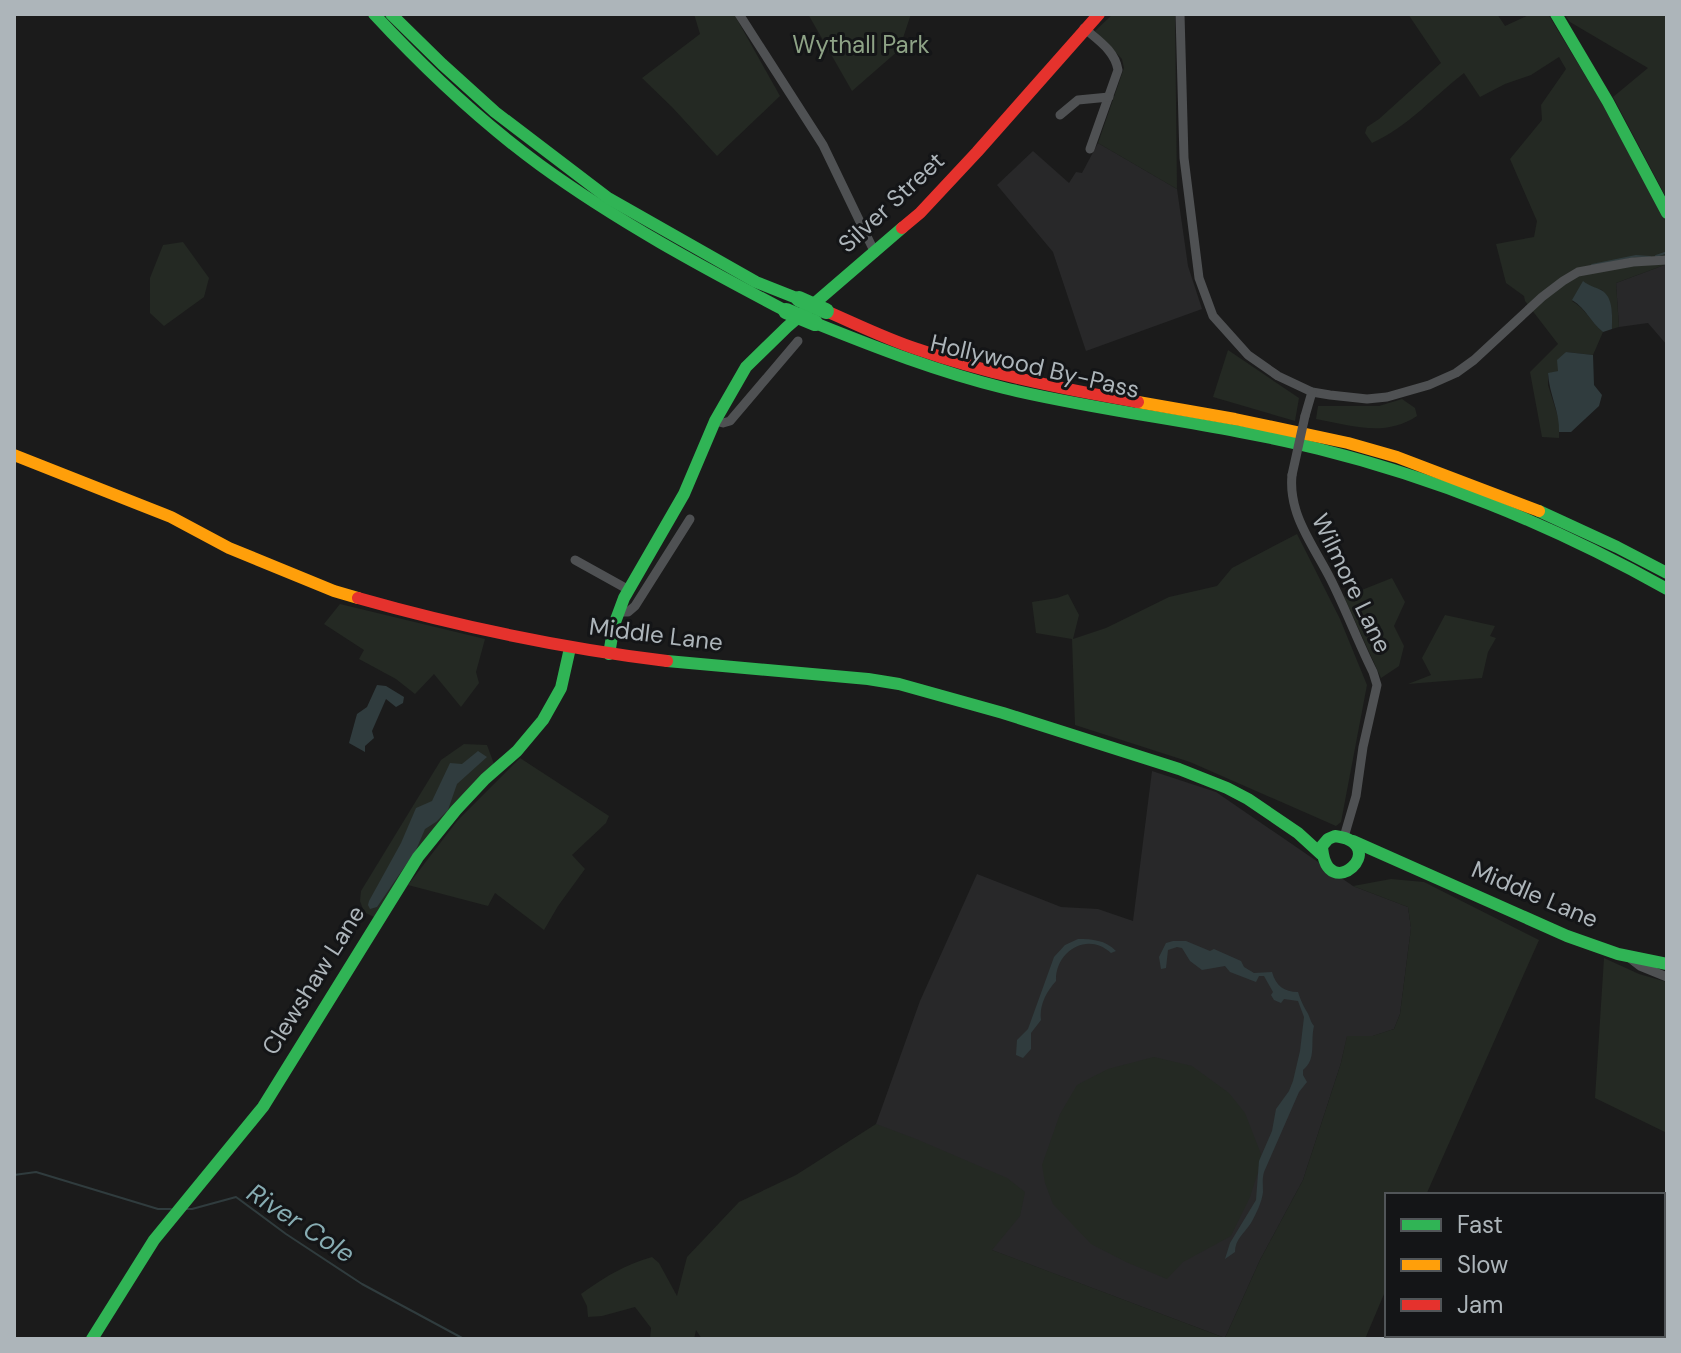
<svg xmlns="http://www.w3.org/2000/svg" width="1681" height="1353" font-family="'DM Sans',sans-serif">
	<rect width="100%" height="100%" fill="#1b1b1b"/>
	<g fill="#282829">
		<path d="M1098,143L1177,189L1188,266L1202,309L1086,351L1053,252L997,185L1033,151L1069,183L1076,172L1082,173Z"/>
		<path d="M1667,264V345L1648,323L1619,327L1616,283Z"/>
		<path d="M1152,771L1216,792L1353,886L1408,907L1411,928L1400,1014L1394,1029L1373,1036L1347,1037L1341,1063L1303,1180L1260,1260L1225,1338L853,1198L876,1124L920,1001L977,874L1061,907L1098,909L1133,921Z"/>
	</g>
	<g fill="#242923">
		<path d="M694,14H734L780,96L717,156L672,107L642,78L700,34Z"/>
		<path d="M808,14H911L899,50L852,91Z"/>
		<path d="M1113,14H1175L1177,189L1098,143L1124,68L1122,59L1095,31Z"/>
		<path d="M1408,14H1497L1505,26L1531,14H1548L1600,100L1667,223V264L1616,283L1619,327L1612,329V312L1602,290L1591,288L1572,301C1586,309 1591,322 1603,332L1593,355L1566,352L1558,371L1548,374V385L1559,420V438L1542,437L1530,372L1558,344L1525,301L1524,296L1506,283L1496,244L1534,237L1537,221L1510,159L1542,120L1541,105L1566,69L1559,57L1531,75L1505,84L1480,97L1464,73C1434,96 1408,127 1372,143L1365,133L1367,127L1379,119L1441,63Z"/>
		<path d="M1564,14H1667V199L1613,97L1648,68L1570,22Z"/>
		<path d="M183,242L209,278L204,297L164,326L150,313V278L163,245Z"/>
		<path d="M1228,350L1299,398L1295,421L1213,397Z"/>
		<path d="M1402,399L1415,408L1417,416C1384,438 1351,425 1316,419L1318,406H1379Z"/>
		<path d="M1297,534L1340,619L1367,685L1341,822L1336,826L1190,762L1075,725L1072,639L1036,633L1032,602L1057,598L1068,594L1079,615L1073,639L1106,628L1169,597L1217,586L1232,568Z"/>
		<path d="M1392,578L1405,602L1394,626L1404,646L1399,666L1381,678L1344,597Z"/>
		<path d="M340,604L485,639L476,672L479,683L461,707L434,674L415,694L396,679L359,659L364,650L324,624Z"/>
		<path d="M1445,615L1495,626L1490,636L1496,638L1488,652L1482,678L1408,684L1431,675L1422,658Z"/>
		<path d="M464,744L487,745L494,764L374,917L364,912L360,901L361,891L441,760Z"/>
		<path d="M520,758L609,816L606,823L572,855L585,869L558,906L544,930L495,893L488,906L408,885L457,821Z"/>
		<path d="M1391,879L1424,882L1539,940L1426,1195H1387V1287L1365,1339H702L696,1330L694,1339H650L651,1328L635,1307L602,1316L588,1317L587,1306L581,1294C603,1278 626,1264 652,1257L659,1263L677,1296L687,1257L739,1202L796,1175L876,1124L916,1139L1007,1178L1025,1192L1020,1216L992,1250L1225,1338L1260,1260L1303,1180L1341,1063L1347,1036H1372L1394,1029L1400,1014L1411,928L1408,907L1353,886Z"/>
		<path d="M1604,958L1639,974L1667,982V1133L1595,1098Z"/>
		<path d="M1154,1057L1192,1066L1229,1093L1245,1113L1261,1154L1258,1172L1250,1197L1231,1236L1183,1262L1167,1279L1126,1262L1091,1244L1053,1204L1045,1183L1042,1165L1060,1114L1077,1085L1108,1069Z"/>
	</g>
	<g fill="#303c3e">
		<path d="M1583,281C1589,286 1595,287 1601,290C1614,297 1612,317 1612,329L1603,332C1590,322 1587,309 1572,300Z"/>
		<path d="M1566,352L1593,355L1594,385L1602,395L1599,406L1571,432H1559C1560,412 1549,394 1548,373L1558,371L1557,360Z"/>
		<path d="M377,685L386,686L404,697L403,703L396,707L386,699L372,731L374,738L365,746V752L349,743L357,714L367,707Z"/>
		<path d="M478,751L487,757L457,784L448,810L436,822L425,829L416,850L377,907L370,909L368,905L369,901L401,843L416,808L432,801L450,763L462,764Z"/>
		<path d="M1078,939C1093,939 1105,940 1116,951L1111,953C1088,931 1055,951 1056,981C1046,992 1039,1006 1041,1020L1031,1033V1049L1023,1058L1016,1055L1017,1040L1028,1029L1054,957L1065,945Z"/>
		<path d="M1173,941H1186L1210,951L1214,949L1241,961L1244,967L1254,973L1272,972C1276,986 1284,992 1298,992C1301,1001 1303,1005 1307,1012C1310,1017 1310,1021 1314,1026C1310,1042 1317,1059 1303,1070V1075L1307,1082L1299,1092L1264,1172C1262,1179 1263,1185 1263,1192C1262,1202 1256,1214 1251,1223C1244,1234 1235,1239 1235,1252L1225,1259L1230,1243L1256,1200L1259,1161L1272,1131L1276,1109L1289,1091L1293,1081L1300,1051L1304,1017L1298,1001L1284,999L1281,1003L1274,1000L1271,995L1273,992L1264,976H1259L1256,982L1230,972L1225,966L1202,970L1190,961L1182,948L1177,947L1168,950L1166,968L1161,969L1159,957L1166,943Z"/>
	</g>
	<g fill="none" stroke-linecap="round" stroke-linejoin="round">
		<g stroke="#303c3e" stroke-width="2">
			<path d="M1656,256L1665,253"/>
			<path d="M1592,265L1636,256L1650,257"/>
			<path d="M14,1175L36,1172L158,1209H171"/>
			<path d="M186,1209H192L236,1197L286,1234L362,1284L464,1339"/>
		</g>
		<g stroke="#4f5153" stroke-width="9">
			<path d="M739,14L823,145L875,253"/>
			<path d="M1180,14L1184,158L1199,278L1213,316L1248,355L1278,376L1312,392L1330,395L1367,399L1387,397L1429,385L1456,373L1474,360L1542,297L1563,281L1578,272L1633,262L1667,260"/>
			<path d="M1084,28C1099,41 1115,51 1118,70L1090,149"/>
			<path d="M1060,115L1078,100L1109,97"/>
			<path d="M1305,416L1312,392"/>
			<path d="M715,421L723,423L730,421L798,341"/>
			<path d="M1292,475C1288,515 1314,546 1331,580C1346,610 1358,642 1373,672L1377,685L1363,747L1356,796L1344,837"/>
			<path d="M575,560L629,590"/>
			<path d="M618,612H628L635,606L690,519"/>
			<path d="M1631,959L1640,966L1667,977"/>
			<path d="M1622,1335L1633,1339"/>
			<path d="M1568,1339L1570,1335"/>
			<path d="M1595,1339L1597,1335"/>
		</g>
		<g stroke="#30b455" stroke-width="12">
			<path d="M374,14C425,69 480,121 540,165C617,221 702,267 786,311"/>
			<path d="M391,14L442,64L495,112L608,198L756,282L799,299"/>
			<path d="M1556,14L1608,102L1667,213"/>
			<path d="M815,323C877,348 939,372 1004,388C1108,413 1216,423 1319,449C1440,479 1558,528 1667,589"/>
			<path d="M1539,511L1617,547L1667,573"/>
			<path d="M609,654L614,625L624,598L684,494L715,421L746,367L787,327L902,228"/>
			<path d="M667,661L868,679L899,684L1003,713L1179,769L1227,788L1248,799L1298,833L1321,854"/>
			<path d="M1335,836C1394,844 1326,908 1322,846L1328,839Z"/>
			<path d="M1353,841L1567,936L1618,954L1667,964"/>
			<path d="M92,1339L154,1240L263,1107L418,857L456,810L485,779L517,751L543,720L561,688L570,648"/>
		</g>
		<g stroke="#ff9f0a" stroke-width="12">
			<path d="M1138,402L1235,419L1348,443L1397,457L1539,511"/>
			<path d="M14,455L171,517L229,548L334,591L358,598"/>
		</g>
		<g stroke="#e5322d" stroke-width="12">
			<path d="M902,228L920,213L977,152L1099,14"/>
			<path d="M826,311C856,324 886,339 917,349C988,374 1063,389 1138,402"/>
			<path d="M358,598C460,627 562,648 667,661"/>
		</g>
		<path stroke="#4f5153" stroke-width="9" d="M1292,475L1305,416"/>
		<g stroke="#30b455" stroke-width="16">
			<path d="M799,299L826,311"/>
			<path d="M786,311L815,323"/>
		</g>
	</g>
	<g text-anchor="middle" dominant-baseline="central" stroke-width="6" stroke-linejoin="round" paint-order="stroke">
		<g font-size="24" fill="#8ea386" stroke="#141517">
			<text x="861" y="44">Wythall Park</text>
		</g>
		<g font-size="24" fill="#adb5ba" stroke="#141517">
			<text transform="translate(891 202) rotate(-43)">Silver Street</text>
			<text transform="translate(1035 366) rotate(13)">Hollywood By-Pass</text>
			<text transform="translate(1352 583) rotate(64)">Wilmore Lane</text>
			<text transform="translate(656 634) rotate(7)">Middle Lane</text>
			<text transform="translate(1535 894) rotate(23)">Middle Lane</text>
			<text transform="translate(313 980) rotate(-58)">Clewshaw Lane</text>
		</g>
		<g font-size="26" font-style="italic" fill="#87acb2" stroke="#141517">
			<text transform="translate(301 1223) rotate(33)">River Cole</text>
		</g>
	</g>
	<rect width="1681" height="1353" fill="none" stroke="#adb5ba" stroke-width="32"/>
	<rect x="1385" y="1193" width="280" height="144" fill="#141517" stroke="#515558" stroke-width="2"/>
	<rect x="1401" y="1219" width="40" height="12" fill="#30b455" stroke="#515558" stroke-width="2"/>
	<text x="1457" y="1233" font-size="24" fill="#adb5ba">Fast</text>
	<rect x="1401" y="1259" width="40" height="12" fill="#ff9f0a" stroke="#515558" stroke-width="2"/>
	<text x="1457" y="1273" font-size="24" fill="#adb5ba">Slow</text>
	<rect x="1401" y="1299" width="40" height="12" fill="#e5322d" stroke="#515558" stroke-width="2"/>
	<text x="1457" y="1313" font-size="24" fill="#adb5ba">Jam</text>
</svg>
